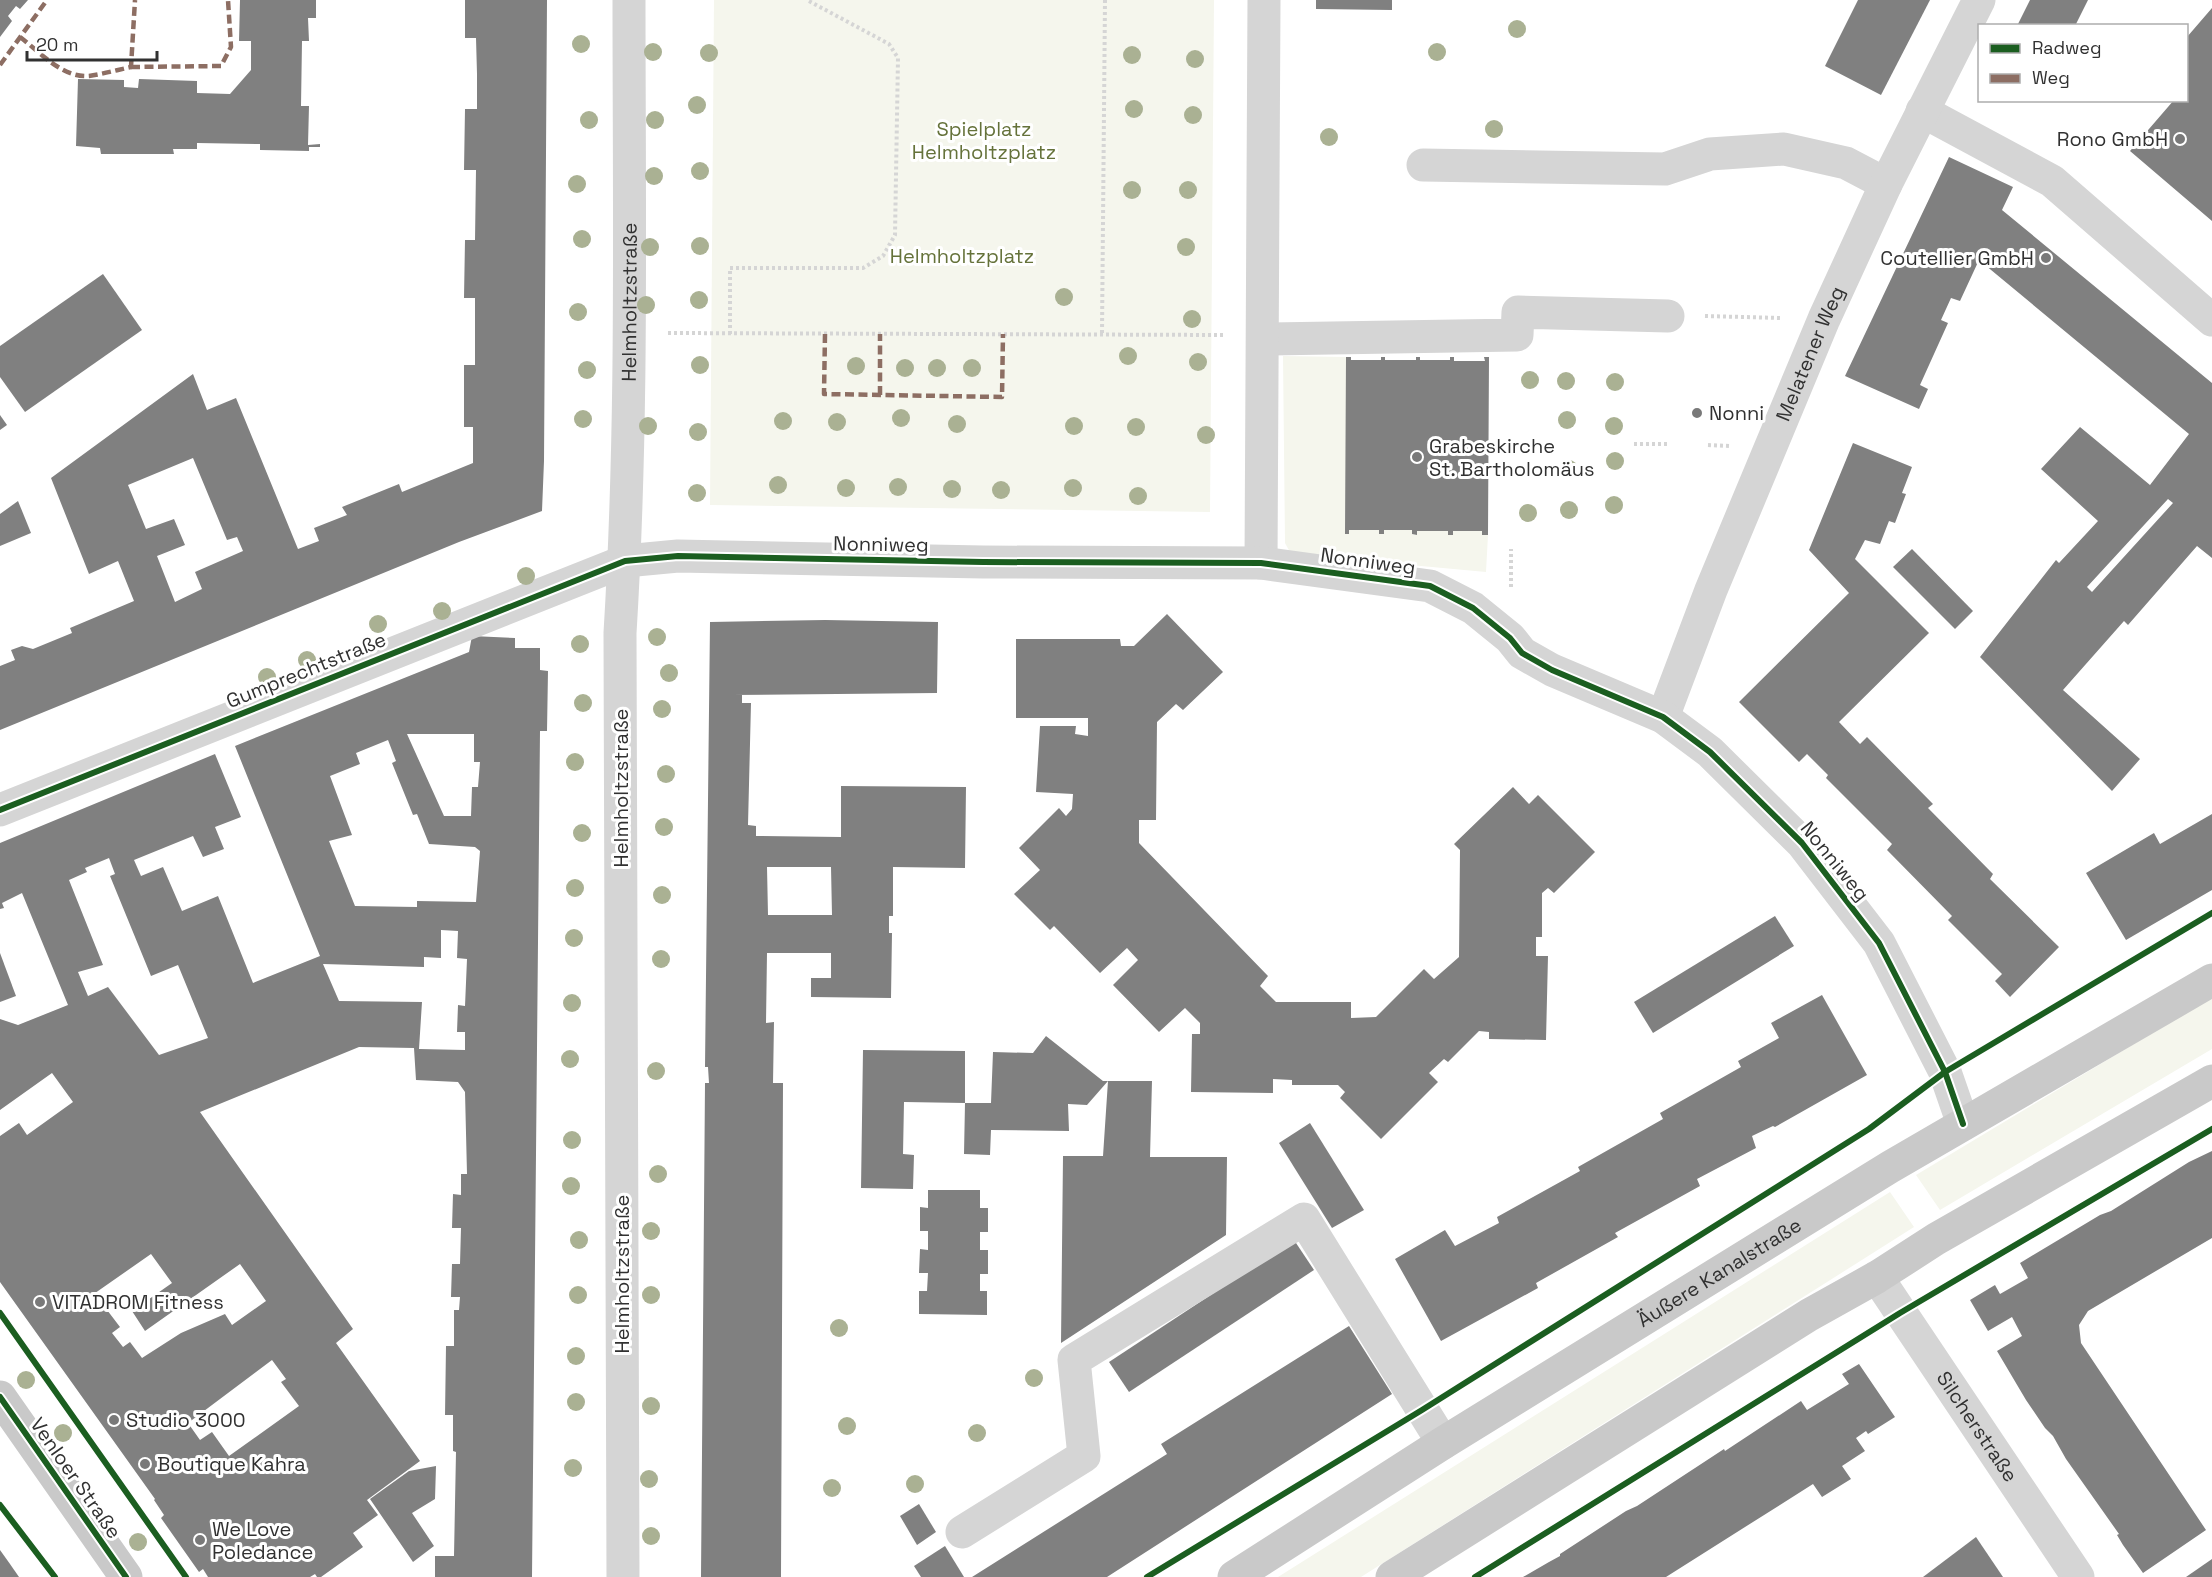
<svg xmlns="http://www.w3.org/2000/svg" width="2212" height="1577" font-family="'Space Grotesk',sans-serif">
	<rect width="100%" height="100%" fill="#fff"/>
	<g fill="#f5f6ed">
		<path d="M714,0H1214L1210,512L710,505Z"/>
		<path d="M1283,356L1346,357V534H1349V530H1379V534H1383L1384,530H1412V534L1416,535L1417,531H1448L1453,535V531H1482V535H1488L1486,572L1291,554L1285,543Z"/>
		<path d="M2212,997V1049L1940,1210L1916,1175Z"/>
		<path d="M1890,1192L1914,1227L1361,1577H1278Z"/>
	</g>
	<g fill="#808080" fill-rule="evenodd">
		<path d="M0,0H28L20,9L16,6L8,16L12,21L0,37Z"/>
		<path d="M240,0H316V18H308L309,41H302L301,106H309L308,145L320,144V147H309V151L260,150V144L197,143V149H173L174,154H101L100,148L76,146L78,79L124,80V87L138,88L139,79L197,81V93L230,94L251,70V41H239Z"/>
		<path d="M465,0H547L544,461L542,511L459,542L0,730V666L15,660L11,650L22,646L33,649L72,633L70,628L134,601L118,561L89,574L51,478L193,374L207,410L236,398L298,549L319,541L314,528L347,515L342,507L399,484L402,492L473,463V427H464V365H475V298H464L465,240H475L476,170H464L465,109H477V74L476,38H465ZM193,458L227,540L237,537L243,551L195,572L202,589L175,602L157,556L185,545L174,519L146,529L128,485Z"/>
		<path d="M1316,0H1392V10L1316,9Z"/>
		<path d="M1858,0H1930L1881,95L1825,66Z"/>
		<path d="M2030,0H2088L2075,26H2017Z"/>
		<path d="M2212,8V221L2130,151L2174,100H2187V37Z"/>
		<path d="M1949,157L2013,187L2002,210L2212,383V558L2197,546L2128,625L2124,621L2063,690L2140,759L2112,791L1980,657L2056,560L2059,563L2098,521L2041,469L2080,427L2150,485L2189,434L1979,260L1960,301L1951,298L1941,320L1948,323L1920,385L1928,389L1919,409L1845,376ZM2168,499L2173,503L2092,592L2087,587Z"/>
		<path d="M103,274L142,330L25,412L0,377V346Z"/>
		<path d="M1346,357H1351V360H1381V357H1385V360H1416V357H1420V360H1450V357H1454V361H1485L1484,357H1489L1488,535H1482V531H1453V535H1448V531H1417V535L1412,534V530H1384V534H1379V530H1349V534H1345Z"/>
		<path d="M0,415L7,425L0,430Z"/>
		<path d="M1853,443L1912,467L1902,493L1906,494L1895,523L1889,521L1880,544L1865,540L1855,559L1929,633L1839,722L1860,744L1867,737L1933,804L1928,808L1993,874L1990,879L2059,947L2010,997L1995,981L2002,974L1948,920L1952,916L1887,850L1892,844L1826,778L1828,775L1807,754L1799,762L1739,702L1849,593L1809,550Z"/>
		<path d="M18,501L31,533L0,546V514Z"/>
		<path d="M1912,549L1973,611L1955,629L1893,567Z"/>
		<path d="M1167,614L1223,672L1183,710L1176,704L1157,722L1156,820H1139V843L1268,976L1260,986L1276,1002H1351V1018L1376,1017L1424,969L1434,979L1459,957L1460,850L1454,844L1513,787L1529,804L1538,795L1595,852L1554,893L1548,888L1542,893V937H1536V956H1548L1546,1040L1489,1039V1032L1479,1031L1448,1062L1444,1059L1429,1073L1438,1082L1381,1139L1340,1098L1345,1092L1338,1085H1292V1080L1273,1079V1093L1191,1092L1192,1034H1200V1023L1185,1008L1159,1032L1113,985L1138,960L1127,948L1100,973L1054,926L1050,930L1014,894L1040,870L1019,848L1059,808L1066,816L1072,809L1073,794L1036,792L1040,726H1076L1075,734L1088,736V718H1016V639H1120L1121,646H1134Z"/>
		<path d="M825,620L938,622L937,693L732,695H742V703H751L748,825L756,826V836L841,837V786L966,787L965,868L893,867V916H889V933H892L891,998L811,997V978H831V953H767L766,1023L774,1022L773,1083H783L781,1577H701L705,1083H709L708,1067H705L710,622ZM767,867H831L832,915H768Z"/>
		<path d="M472,636L515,638V648H540V670L548,671L547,731H540L532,1577H435V1556H454L456,1452L453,1451V1415H445L446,1346H454V1310H459L460,1297H451L452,1264H460L461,1228H452L453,1194L461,1195V1174H467L465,1092L458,1082L416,1080L414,1048L359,1047L200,1112L353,1329L336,1343L420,1461L367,1500L378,1515L353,1533L363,1547L321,1577H317L315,1574L310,1577H208L203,1569L199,1572L161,1518L164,1515L154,1500L155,1499L0,1282V1136L19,1123L27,1135L73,1102L52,1073L0,1110V1019L18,1025L68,1005L22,893L2,903L4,908L0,909V843L215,754L241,817L215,827L224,849L203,857L193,836L134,860L141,876L163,867L182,911L218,896L253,983L320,956L235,746L469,652ZM407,734H474V762H480L478,787H472L471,816H444ZM388,740L396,761L392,763L413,815L417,814L429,844L475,847L480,851L476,902L417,901V907L355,906L329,841L352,835L330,776L360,764L356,753ZM109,858L115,874L110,876L151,976L178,965L208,1038L159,1055L108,987L88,996L78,972L103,965L69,880L87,872L85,868ZM441,930L458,931L457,958L467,959L465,1006L458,1005L457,1032H465V1050L419,1049L422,1002L339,1001L323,964L424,967V957L441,958ZM151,1254L172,1283L132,1311L145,1331L240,1264L266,1301L232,1325L225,1314L181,1333L142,1358L130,1342L123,1347L112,1333L120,1327L104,1306L97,1310L88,1298ZM272,1360L286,1379L281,1382L299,1406L229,1456L212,1432L200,1440L188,1423Z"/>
		<path d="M2212,814V890L2126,940L2086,873L2154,833L2160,844Z"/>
		<path d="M1775,916L1794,946L1653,1033L1634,1002Z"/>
		<path d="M0,953L16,996L0,1002Z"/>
		<path d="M1822,995L1867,1075L1775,1127L1773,1126L1752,1136L1756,1148L1697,1179L1700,1186L1615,1233L1618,1237L1536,1283L1538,1288L1441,1341L1395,1259L1445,1230L1455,1246L1499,1223L1497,1217L1580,1171L1578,1167L1663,1119L1660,1113L1741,1067L1738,1061L1779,1038L1771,1023Z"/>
		<path d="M1046,1036L1103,1081H1108L1087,1105L1068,1104L1069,1131L991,1130L990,1155L964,1154L965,1103H991L993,1052L1033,1053Z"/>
		<path d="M863,1050L965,1051V1103L904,1102L903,1154L914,1155L913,1189L861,1188Z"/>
		<path d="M1108,1081H1152L1150,1157H1227L1226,1235L1061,1343L1063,1156H1103Z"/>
		<path d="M1310,1123L1364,1210L1332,1228L1279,1143Z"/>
		<path d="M2212,1151V1238L2088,1311L2079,1325L2081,1343L2206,1530L2143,1573L2123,1545L2117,1535L2119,1534L2066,1459L2053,1436L2045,1428L2026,1400L1997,1351L2022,1336L2012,1317L1988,1331L1970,1300L1995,1285L2000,1294L2028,1278L2020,1263L2100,1215L2111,1211L2189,1162Z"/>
		<path d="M928,1190H980V1208H988V1232H980V1250H988V1274H980V1291H987V1315L919,1314V1291H927L928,1273H919L920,1249L928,1250V1231H920V1207L928,1208Z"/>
		<path d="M1294,1240L1314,1270L1129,1392L1109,1362Z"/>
		<path d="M1349,1326L1392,1394L1107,1577H972L1167,1454L1161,1444Z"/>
		<path d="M1859,1364L1895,1417L1868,1434L1866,1431L1856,1438L1865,1451L1842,1466L1851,1479L1822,1497L1813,1484L1666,1577H1523L1549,1562L1560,1556V1554L1626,1511L1637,1506L1724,1449L1725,1451L1801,1401L1807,1410L1849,1384L1842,1374Z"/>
		<path d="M436,1466L435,1499L412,1513L434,1546L413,1562L370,1499L409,1471Z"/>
		<path d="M919,1504L936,1532L917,1545L900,1516Z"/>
		<path d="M1976,1537L2003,1577H1923Z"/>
		<path d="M945,1546L964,1577H921L914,1566Z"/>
		<path d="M0,1550L10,1564L19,1577H0Z"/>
		<path d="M2212,1559V1577H2186Z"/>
	</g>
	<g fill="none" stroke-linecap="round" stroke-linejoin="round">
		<g stroke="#d5d5d5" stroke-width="4" stroke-dasharray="3 3" stroke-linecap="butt">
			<path d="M1705,316L1781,318"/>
			<path d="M668,333L1224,335"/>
			<path d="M1102,333L1105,0"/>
			<path d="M730,334V268H863L883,256L895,235L898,58L889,44L807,0"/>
			<path d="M1634,444H1670"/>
			<path d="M1708,445L1729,446"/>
			<path d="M1511,587V549"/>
		</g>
		<g stroke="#d5d5d5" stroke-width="33">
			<path d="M1922,111L2052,181L2212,320"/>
			<path d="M1423,165L1665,169L1710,154L1784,149L1846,163L1886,184"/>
			<path d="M1264,339L1517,335L1518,312L1668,316"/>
			<path d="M1261,563L1264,0"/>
			<path id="s1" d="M1663,717L1711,590L1824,319L1886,184L1979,0"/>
			<path d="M0,810L625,561L678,556L983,562L1261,563L1430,586L1473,608L1510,638L1522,653L1552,670L1663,717L1710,752L1802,843L1879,943L1945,1072L1963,1124"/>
			<path id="s2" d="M1877,1277L2078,1577"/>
			<path d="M962,1532L1084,1456L1074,1360L1304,1219L1443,1443"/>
			<path id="s3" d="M623,1577L620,633C633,423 629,211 629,0"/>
		</g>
		<g stroke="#c9c9c9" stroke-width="33">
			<path d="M0,1397L126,1577"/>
			<path id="s4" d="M1234,1577L1443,1443L1890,1167L2212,980"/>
			<path d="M1392,1577L1809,1315L1877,1277L1936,1239L2212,1081"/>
		</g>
		<g stroke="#8d6e63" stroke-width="4.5" stroke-dasharray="9 4.5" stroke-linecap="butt">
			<path d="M20,37C40,52 62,78 89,76C103,74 117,70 131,67L135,0"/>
			<path d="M0,65L47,0"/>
			<path d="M131,67L221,66L231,47L228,0"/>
			<path d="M825,334L824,394L1002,397L1003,334"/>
			<path d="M880,395V334"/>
		</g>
		<defs>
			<g id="cycleway">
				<path d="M0,810L625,561L678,556L983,562L1261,563L1430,586L1473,608L1510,638L1522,653L1552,670L1663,717L1710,752L1802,843L1879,943L1945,1072L1963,1124"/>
				<path d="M0,1313L186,1577"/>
				<path d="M0,1397L126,1577"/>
				<path d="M0,1505L55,1577"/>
				<path d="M1147,1577L1422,1410L1869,1129L1945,1072L2212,913"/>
				<path d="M1475,1577L1900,1313L2212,1129"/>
			</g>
		</defs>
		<use href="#cycleway" stroke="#fff" stroke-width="10"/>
		<use href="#cycleway" stroke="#1b5e20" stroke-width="6"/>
	</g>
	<g fill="#aab193">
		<circle cx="1517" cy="29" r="9"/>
		<circle cx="581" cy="44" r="9"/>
		<circle cx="653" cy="52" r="9"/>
		<circle cx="1437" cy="52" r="9"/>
		<circle cx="709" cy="53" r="9"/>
		<circle cx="1132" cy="55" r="9"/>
		<circle cx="1195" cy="59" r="9"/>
		<circle cx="697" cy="105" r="9"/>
		<circle cx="1134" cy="109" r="9"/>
		<circle cx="1193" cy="115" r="9"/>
		<circle cx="589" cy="120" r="9"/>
		<circle cx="655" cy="120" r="9"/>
		<circle cx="1494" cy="129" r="9"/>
		<circle cx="1329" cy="137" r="9"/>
		<circle cx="700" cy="171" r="9"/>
		<circle cx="654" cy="176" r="9"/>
		<circle cx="577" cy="184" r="9"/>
		<circle cx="1132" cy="190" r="9"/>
		<circle cx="1188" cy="190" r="9"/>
		<circle cx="582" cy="239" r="9"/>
		<circle cx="700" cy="246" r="9"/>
		<circle cx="650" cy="247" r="9"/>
		<circle cx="1186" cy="247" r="9"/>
		<circle cx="1064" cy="297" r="9"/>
		<circle cx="699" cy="300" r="9"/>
		<circle cx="646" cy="305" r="9"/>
		<circle cx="578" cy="312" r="9"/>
		<circle cx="1192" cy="319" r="9"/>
		<circle cx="1128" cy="356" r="9"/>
		<circle cx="1198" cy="362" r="9"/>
		<circle cx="700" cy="365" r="9"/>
		<circle cx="856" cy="366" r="9"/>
		<circle cx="905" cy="368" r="9"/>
		<circle cx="937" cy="368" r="9"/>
		<circle cx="972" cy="368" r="9"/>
		<circle cx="587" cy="370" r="9"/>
		<circle cx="1530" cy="380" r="9"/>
		<circle cx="1566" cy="381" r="9"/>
		<circle cx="1615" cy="382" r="9"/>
		<circle cx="901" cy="418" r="9"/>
		<circle cx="583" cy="419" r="9"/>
		<circle cx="1567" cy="420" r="9"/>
		<circle cx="783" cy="421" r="9"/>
		<circle cx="837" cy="422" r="9"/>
		<circle cx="957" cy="424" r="9"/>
		<circle cx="648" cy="426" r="9"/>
		<circle cx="1074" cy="426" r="9"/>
		<circle cx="1614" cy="426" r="9"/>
		<circle cx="1136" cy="427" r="9"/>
		<circle cx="698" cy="432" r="9"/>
		<circle cx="1206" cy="435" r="9"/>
		<circle cx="1615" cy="461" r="9"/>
		<circle cx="1569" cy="469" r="9"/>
		<circle cx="778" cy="485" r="9"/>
		<circle cx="898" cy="487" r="9"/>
		<circle cx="846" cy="488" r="9"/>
		<circle cx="1073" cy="488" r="9"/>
		<circle cx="952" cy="489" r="9"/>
		<circle cx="1001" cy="490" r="9"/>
		<circle cx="697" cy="493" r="9"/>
		<circle cx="1138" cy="496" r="9"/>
		<circle cx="1614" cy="505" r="9"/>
		<circle cx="1569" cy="510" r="9"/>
		<circle cx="1528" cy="513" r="9"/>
		<circle cx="526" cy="576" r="9"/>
		<circle cx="442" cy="611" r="9"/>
		<circle cx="378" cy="624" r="9"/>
		<circle cx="657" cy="637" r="9"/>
		<circle cx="580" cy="644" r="9"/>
		<circle cx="307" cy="660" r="9"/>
		<circle cx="669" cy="673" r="9"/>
		<circle cx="267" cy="677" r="9"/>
		<circle cx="583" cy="703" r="9"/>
		<circle cx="662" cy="709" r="9"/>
		<circle cx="575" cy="762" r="9"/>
		<circle cx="666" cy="774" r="9"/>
		<circle cx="664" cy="827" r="9"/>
		<circle cx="582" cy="833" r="9"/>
		<circle cx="575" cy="888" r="9"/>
		<circle cx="662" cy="895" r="9"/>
		<circle cx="574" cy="938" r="9"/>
		<circle cx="661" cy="959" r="9"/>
		<circle cx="572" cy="1003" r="9"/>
		<circle cx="570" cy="1059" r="9"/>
		<circle cx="656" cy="1071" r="9"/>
		<circle cx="572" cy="1140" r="9"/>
		<circle cx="658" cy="1174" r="9"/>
		<circle cx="571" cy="1186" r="9"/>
		<circle cx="651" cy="1231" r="9"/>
		<circle cx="579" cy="1240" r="9"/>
		<circle cx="578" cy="1295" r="9"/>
		<circle cx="651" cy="1295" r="9"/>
		<circle cx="839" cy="1328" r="9"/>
		<circle cx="576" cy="1356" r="9"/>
		<circle cx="1034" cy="1378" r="9"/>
		<circle cx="26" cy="1380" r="9"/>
		<circle cx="576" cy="1402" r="9"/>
		<circle cx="651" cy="1406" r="9"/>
		<circle cx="847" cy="1426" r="9"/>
		<circle cx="63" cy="1433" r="9"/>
		<circle cx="977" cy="1433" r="9"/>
		<circle cx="573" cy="1468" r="9"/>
		<circle cx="649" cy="1479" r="9"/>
		<circle cx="915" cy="1484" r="9"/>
		<circle cx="832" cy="1488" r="9"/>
		<circle cx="651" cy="1536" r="9"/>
		<circle cx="138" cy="1542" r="9"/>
	</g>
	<g fill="#797979" stroke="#fff" stroke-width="2">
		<circle cx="2180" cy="139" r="6"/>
		<circle cx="2046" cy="258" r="6"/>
		<circle cx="1697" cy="413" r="6"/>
		<circle cx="1417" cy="457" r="6"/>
		<circle cx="40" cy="1302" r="6"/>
		<circle cx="114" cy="1420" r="6"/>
		<circle cx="145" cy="1464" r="6"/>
		<circle cx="200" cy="1540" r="6"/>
	</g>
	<g text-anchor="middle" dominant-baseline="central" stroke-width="6" stroke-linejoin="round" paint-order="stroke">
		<g font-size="20" fill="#65723a" stroke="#fff">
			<text x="984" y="129">Spielplatz<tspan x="984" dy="23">Helmholtzplatz</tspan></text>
			<text x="962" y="256">Helmholtzplatz</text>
		</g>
		<g font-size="20" fill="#313131" stroke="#fff" text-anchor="start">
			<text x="2168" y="139" text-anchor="end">Rono GmbH</text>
			<text x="2034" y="258" text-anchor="end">Coutellier GmbH</text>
			<text x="1709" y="413">Nonni</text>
			<text x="1429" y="446">Grabeskirche<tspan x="1429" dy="23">St. Bartholomäus</tspan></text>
			<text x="52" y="1302">VITADROM Fitness</text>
			<text x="126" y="1420">Studio 3000</text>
			<text x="157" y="1464">Boutique Kahra</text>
			<text x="212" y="1529">We Love<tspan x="212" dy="23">Poledance</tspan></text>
		</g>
		<g font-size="20" fill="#313131" stroke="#fff">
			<text stroke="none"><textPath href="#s3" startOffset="1275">Helmholtzstraße</textPath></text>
			<text stroke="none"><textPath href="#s1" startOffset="392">Melatener Weg</textPath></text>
			<text transform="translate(881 544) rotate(1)">Nonniweg</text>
			<text transform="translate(1368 561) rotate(8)">Nonniweg</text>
			<text transform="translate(306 670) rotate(-22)">Gumprechtstraße</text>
			<text transform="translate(621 788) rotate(-90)">Helmholtzstraße</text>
			<text transform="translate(1835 861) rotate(51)">Nonniweg</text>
			<text stroke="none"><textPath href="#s4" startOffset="573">Äußere Kanalstraße</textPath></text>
			<text transform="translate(622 1274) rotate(-90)">Helmholtzstraße</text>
			<text stroke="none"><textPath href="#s2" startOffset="180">Silcherstraße</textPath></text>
			<text transform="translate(76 1478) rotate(55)">Venloer Straße</text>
		</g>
	</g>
	<rect x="1978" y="24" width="210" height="78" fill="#ffffff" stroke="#adadad" stroke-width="1.5"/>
	<rect x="1990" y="44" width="30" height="9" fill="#1b5e20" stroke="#adadad" stroke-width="1.5"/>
	<text x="2032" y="54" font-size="18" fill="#313131">Radweg</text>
	<rect x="1990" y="74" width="30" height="9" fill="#8d6e63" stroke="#adadad" stroke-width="1.5"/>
	<text x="2032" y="84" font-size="18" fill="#313131">Weg</text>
	<path d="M27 51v9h130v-9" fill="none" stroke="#313131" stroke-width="3"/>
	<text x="36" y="51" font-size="18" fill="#313131" stroke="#ffffff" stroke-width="4.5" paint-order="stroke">20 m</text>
</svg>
